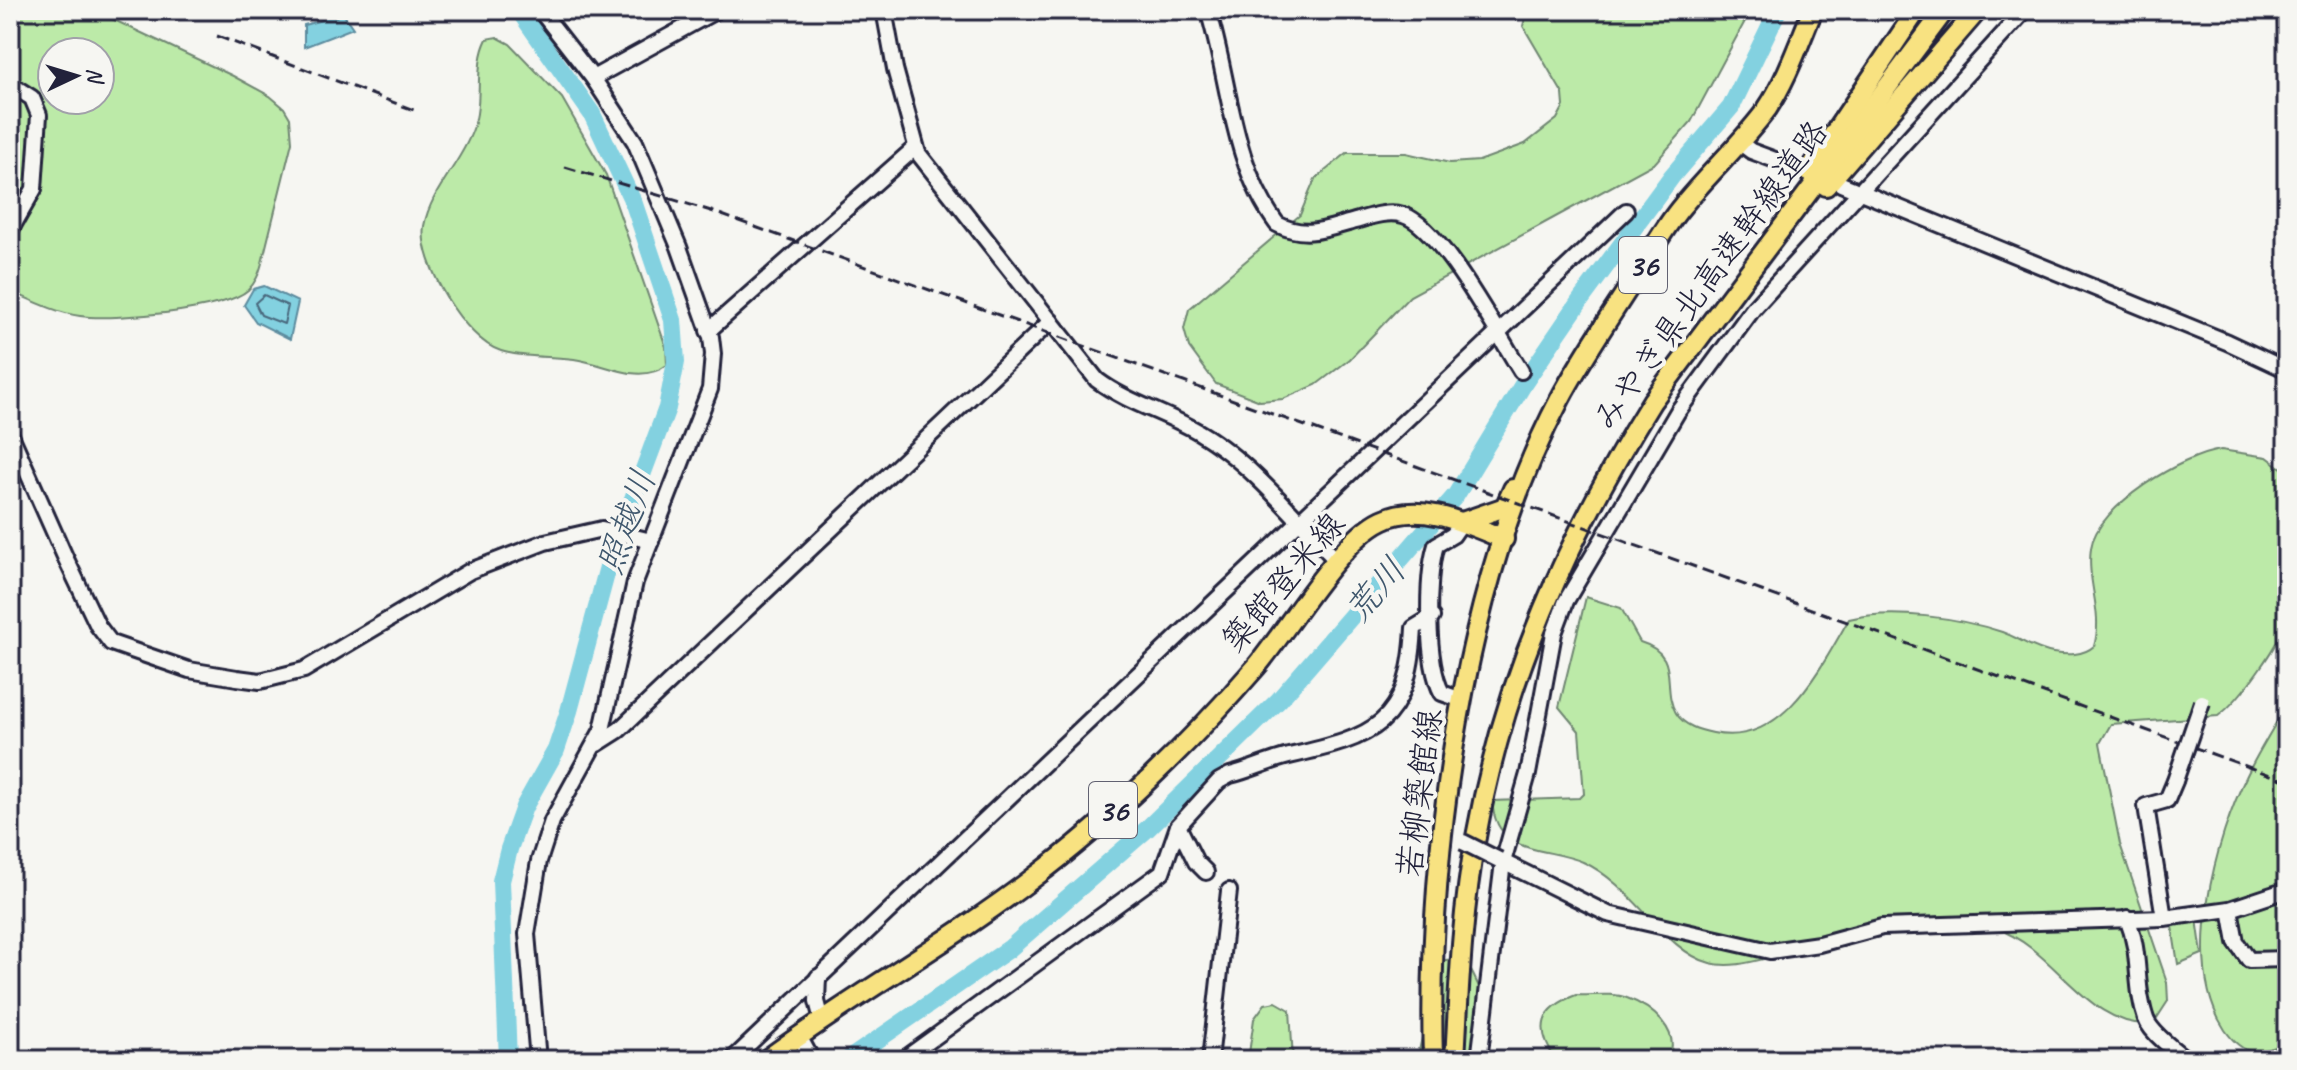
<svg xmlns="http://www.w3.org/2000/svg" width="2297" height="1070" font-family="Caveat,'Klee One',sans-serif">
	<rect width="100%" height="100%" fill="#f6f6f2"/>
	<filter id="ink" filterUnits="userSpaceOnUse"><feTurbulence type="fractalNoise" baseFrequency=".0125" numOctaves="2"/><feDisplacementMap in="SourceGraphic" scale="16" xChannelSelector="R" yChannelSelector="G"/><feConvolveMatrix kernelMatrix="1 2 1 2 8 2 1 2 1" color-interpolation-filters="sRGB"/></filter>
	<g filter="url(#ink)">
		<g fill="#bceaa8" stroke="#6f8672" stroke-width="2" fill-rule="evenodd">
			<path d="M10,10H93L233,76L270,96L284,108L290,118L292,142L262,263C259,274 256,282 248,290C224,311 112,321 80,316C57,313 31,300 10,291ZM52,52H100V100H52Z"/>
			<path d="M1527,10H1751L1691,122L1655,163L1410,296L1350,359L1316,385L1283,399L1260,401L1216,384L1189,347L1184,329L1189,309L1300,215L1315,179L1347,153H1406L1450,163L1479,161L1525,144L1557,119L1564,106L1563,94L1523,26Z"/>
			<path d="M497,37L510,44L562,98L606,175L666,347L667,365C638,386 606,363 574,359C551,356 523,358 501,351C466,341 418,262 424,226C431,189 461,164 473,129C484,100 473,66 487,39Z"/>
			<path d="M2221,450L2267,457L2287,472C2287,518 2293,569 2287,615C2284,640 2239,701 2218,716L2111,724L2100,743L2120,844L2167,982L2168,1001L2153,1024C2087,1029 2055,948 1997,929C1988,926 1976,928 1966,927C1951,926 1933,923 1918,925C1871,931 1823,947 1776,956C1755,961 1730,969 1710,963C1665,952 1633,884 1583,862C1546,846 1496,857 1492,801L1580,798L1584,794L1579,731L1559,707L1586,597L1621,608L1640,642C1683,655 1660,687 1676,713C1684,726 1699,730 1713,733C1782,748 1820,669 1849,619C1892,608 1960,618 2002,632C2019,638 2034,650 2053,653C2067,655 2083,656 2094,646C2104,613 2086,582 2091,548C2097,506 2183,455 2221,450Z"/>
			<path d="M2287,704V1042C2258,1056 2244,1057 2225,1030C2181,964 2215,839 2248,773C2260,749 2274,727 2287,704Z"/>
			<path d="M2197,919L2202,954L2178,964L2171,920Z"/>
			<path d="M1465,958L1482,993L1473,1060H1417L1436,974L1446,960Z"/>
			<path d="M1576,995C1592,996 1612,992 1627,998C1652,1007 1681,1031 1669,1058L1556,1060C1534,1028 1541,1008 1576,995Z"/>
			<path d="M1276,1002L1290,1010L1293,1060H1248L1254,1019L1265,1004Z"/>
		</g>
		<g fill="#83d1e0" stroke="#5c8b9e" stroke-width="2">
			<path d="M342,12L353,28L304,47V25L322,20L323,14L336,17Z"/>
			<path d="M264,286L298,302L290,339L256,322L244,305L253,289Z"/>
		</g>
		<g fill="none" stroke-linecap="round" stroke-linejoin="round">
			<path stroke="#49687d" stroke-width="2" d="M264,295L288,306L284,324L261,315L255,303Z"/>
			<g stroke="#83d1e0" stroke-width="18">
				<path d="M508,1060L501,881L509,849L524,807L556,750L569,711L609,563L667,408L676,362L673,320L634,204L592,114L519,10"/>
				<path d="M848,1060L1009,949L1147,829L1279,700L1456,495L1524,383L1580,301L1672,176L1731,107L1778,10"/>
			</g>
			<defs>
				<g id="minor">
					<path d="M884,10L895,69L918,153L1097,380C1129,404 1168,413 1202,434C1251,463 1297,520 1337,561"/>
					<path d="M1208,10C1230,81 1231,162 1277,224C1305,239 1326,229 1355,221C1369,217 1388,210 1403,215C1441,226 1498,335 1521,371"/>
					<path d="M2285,10L2287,28"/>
					<path d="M593,78L717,10"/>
					<path d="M10,84L32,98L39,115L34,189L10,231"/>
					<path d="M1739,142L1751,151L1791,166"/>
					<path d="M1841,184L2227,342L2287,370"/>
					<path d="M708,331L916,147"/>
					<path d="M10,433L66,559L98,626L111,643L189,670L237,678L260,681L304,670L470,571L545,542L602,529L651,541"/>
					<path d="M1462,700L1442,693C1426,664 1426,577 1436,545L1453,535L1462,522"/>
					<path d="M597,744L619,730L1051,321"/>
					<path d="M1178,826L1219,781L1230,775C1251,770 1268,761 1289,756C1374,737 1409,725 1414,628L1432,617"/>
					<path d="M1499,860L1608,914L1770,951L1819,944L1882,927L2164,918L2230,909L2287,890"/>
					<path d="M2230,909L2236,942L2249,960L2287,959"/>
					<path d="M2127,918C2142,955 2134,986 2146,1019C2151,1033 2175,1051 2187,1060"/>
					<path d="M2164,918L2146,806L2167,800L2175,781"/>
					<path d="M818,977L817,1001L822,1020"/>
					<path d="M799,1036L812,1060"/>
					<path d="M10,1058L17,1060"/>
					<path d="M538,1060L527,934L539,861L552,821L602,730L635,582L710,389L713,354L711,337L679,247L635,142L593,78L540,10"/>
					<path d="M732,1060L1626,211"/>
					<path d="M903,1060L1162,872L1178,826L1196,862L1206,872"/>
					<path d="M1210,1060L1229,891"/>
					<path d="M1479,1060L1503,862L1528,774L1554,633L1566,601L1678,411L1753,309L2025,10"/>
				</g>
				<g id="major">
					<path d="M1808,172L1917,10"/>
					<path d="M1826,186L1978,10"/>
					<path d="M1462,522L1505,507L1513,489"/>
					<path d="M766,1060C852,996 947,944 1032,879C1111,820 1191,742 1256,667C1288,629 1340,540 1382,520C1421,501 1467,524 1504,539"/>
					<path d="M1433,1060C1427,854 1463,583 1560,399C1582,357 1611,316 1636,276C1651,252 1665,226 1683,205C1710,172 1742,143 1767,109C1787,79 1799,43 1813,10"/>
					<path d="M1455,1060C1459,985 1462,910 1476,837C1504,679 1568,536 1652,401L1945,10"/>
				</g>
			</defs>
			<use href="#minor" stroke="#22223b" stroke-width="20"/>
			<use href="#major" stroke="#22223b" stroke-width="24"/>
			<use href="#minor" stroke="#f6f6f2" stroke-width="14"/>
			<use href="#major" stroke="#f8e281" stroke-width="18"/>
			<g stroke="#22223b" stroke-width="3" stroke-dasharray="12 6" stroke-linecap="butt">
				<path d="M217,36L419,112"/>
				<path d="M565,167L711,211L2287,781"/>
			</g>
			<defs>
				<g id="minor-bridge">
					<path d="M2175,781L2202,702"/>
					<path d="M1463,842L1499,860"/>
				</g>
			</defs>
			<use href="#minor-bridge" stroke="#22223b" stroke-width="20" stroke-linecap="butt"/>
			<use href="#minor-bridge" stroke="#f6f6f2" stroke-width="14"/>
		</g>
	</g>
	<g text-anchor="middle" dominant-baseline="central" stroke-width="8" stroke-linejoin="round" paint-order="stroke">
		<g fill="#f6f6f2" stroke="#626272" stroke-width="2">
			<rect x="1619" y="237" width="48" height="56" rx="6"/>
			<rect x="1089" y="782" width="48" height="56" rx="6"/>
		</g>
		<g font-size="32" font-weight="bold" fill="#22223b">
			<text x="1643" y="265">36</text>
			<text x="1113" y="810">36</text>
		</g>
		<g font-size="34" fill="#22223b" stroke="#f6f6f2">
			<text transform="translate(1710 275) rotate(-54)">みやぎ県北高速幹線道路</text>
			<text transform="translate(1283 582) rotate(-50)">築館登米線</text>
			<text transform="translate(1419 793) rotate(-83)">若柳築館線</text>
		</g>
		<g font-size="36" font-style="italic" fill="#3f576d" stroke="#f6f6f2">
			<text transform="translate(626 522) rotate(-70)">照越川</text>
			<text transform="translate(1375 590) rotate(-49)">荒川</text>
		</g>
	</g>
	<rect width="2297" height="1070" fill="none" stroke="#f6f6f2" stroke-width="40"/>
	<rect x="20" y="20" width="2257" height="1030" fill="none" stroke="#22223b" stroke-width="3" filter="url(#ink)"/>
	<g transform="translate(76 76) rotate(86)"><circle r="38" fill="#f6f6f2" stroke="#a1a1a9" stroke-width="2"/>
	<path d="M0-6L14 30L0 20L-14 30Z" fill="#22223b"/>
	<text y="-12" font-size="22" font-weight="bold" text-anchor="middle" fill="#22223b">N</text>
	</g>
</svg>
